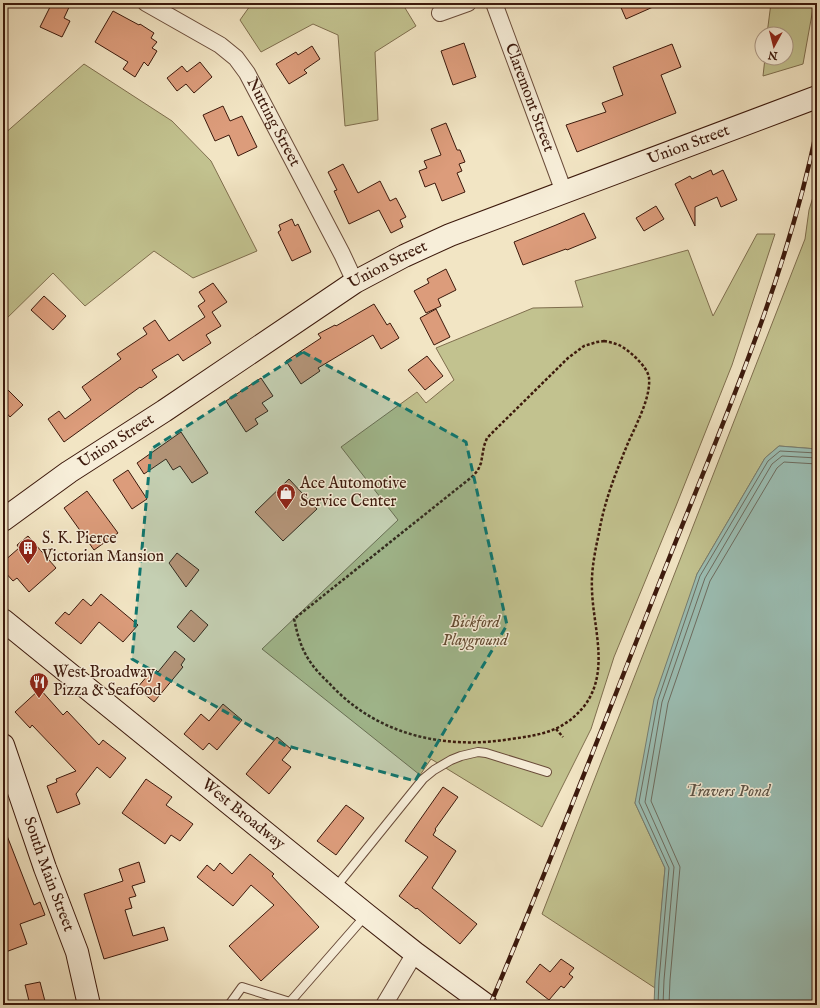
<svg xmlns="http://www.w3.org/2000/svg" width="820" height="1008" font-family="'IM FELL English',serif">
	<rect width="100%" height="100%" fill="#f2e5c4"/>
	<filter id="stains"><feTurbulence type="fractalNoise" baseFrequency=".005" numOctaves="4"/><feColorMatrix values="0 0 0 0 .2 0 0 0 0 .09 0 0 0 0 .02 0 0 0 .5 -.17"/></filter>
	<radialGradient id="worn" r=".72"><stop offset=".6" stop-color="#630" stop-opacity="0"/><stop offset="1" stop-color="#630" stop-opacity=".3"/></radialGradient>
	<g fill="#c2c28f" stroke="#7f6e4e">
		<path d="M252,3H402L416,26L375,52L378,120L345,126L338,35L313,24L261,52L240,20Z"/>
		<path d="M771,3H814L803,64L763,76L765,58H786V34H767Z"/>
		<path d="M84,64L172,121L211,161L257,251L193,278L154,251L85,306L53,273L3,322V135Z"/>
		<path d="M817,184V449L779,446L765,458L697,574L635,803L665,868L655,988L542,914L805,239L809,210Z"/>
		<path d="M757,234H775L732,365L676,506L614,657L591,729L542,827L431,759L420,775L262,649L398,520L341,447L417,392L426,403L454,380L436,348L533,308L583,307L575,281L688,250L713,316Z"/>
	</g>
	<path fill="#9bbfb5" stroke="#757d71" d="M779,446L817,449V1005H654L655,980L665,868L635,803L654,699L697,574L765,458Z"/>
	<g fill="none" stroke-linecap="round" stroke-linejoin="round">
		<g stroke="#6c6c60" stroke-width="1">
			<path d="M658,1005L659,980L669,868L639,802L658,700L700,576L768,461L780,451L817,453"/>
			<path d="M663,1005L664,980L674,867L645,802L662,702L705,578L772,464L782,456L817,458"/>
			<path d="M669,1005L670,980L680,867L651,801L668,703L710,581L777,468L784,462L817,464"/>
		</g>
	</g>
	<g fill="#dc9c7b" stroke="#3c190c">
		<path d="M52,3H71L64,18L70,21L62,37L40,27Z"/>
		<path d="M619,3H662L626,19Z"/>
		<path d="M113,11L139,25L140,24L154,33L151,38L157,42L152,48L157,51L148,66L144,62L135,77L123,69L128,62L95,42Z"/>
		<path d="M464,43L476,77L453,85L441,51Z"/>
		<path d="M672,44L681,67L661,75L676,113L577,152L566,125L606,112L602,103L623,95L613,67Z"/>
		<path d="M312,46L320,59L304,70L307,73L289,84L276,64L296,52L298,55Z"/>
		<path d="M200,62L212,77L194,93L186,84L177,91L167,78L182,66L187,72Z"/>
		<path d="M223,106L230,121L242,116L257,147L238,156L229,135L215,141L203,115Z"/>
		<path d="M446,123L457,150H460L465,162L459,164L462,171L457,173L465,192L442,201L435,183L425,187L419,171L427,168L424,161L441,155L431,129Z"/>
		<path d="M343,164L358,193L380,181L390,201L396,198L406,217L400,220L403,227L391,233L379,210L349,224L334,191L337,190L328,172Z"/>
		<path d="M711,170L713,175L723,170L737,200L721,207L717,197L695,207V226L675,184L690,176L692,179Z"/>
		<path d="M656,206L664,219L644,231L636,218Z"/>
		<path d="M584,213L596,238L567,250L566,249L523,265L514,242L556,225Z"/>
		<path d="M292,219L295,226L298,224L311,252L292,261L278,232L281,230L279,225Z"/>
		<path d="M446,269L456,290L438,299L441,306L426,313L414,291L429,283L427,279Z"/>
		<path d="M213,283L227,302L212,312L221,326L206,335L211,343L183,361L178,354L152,370L157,377L141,388L140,387L64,442L48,419L59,411L65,419L91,400L82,387L121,359L117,354L147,334L143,328L155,320L169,341L205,317L198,306L205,301L199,292Z"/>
		<path d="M44,296L66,316L53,330L31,310Z"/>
		<path d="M374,304L387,325L390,323L399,338L381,349L373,335L318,368L320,371L301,384L286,361L321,338L318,334L335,325L336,326Z"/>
		<path d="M436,309L450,337L434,345L420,318Z"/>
		<path d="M427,356L443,376L425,390L408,370Z"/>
		<path d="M261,378L273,396L262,403L268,411L255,419L258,424L246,432L226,401Z"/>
		<path d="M3,385L23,405L10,417L3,409Z"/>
		<path d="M181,432L208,473L192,483L180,466L173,470L166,459L144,474L137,463Z"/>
		<path d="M128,470L147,499L132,509L113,480Z"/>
		<path d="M289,479L317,509L283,541L255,512Z"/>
		<path d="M87,491L118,533L94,550L64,508Z"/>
		<path d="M28,536L56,568L29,592L17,578L13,581L3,570V562L19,548L17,545Z"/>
		<path d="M177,553L199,570L186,587L169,563Z"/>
		<path d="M101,594L138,625L123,642L99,622L81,644L55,623L65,612L69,615L83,599L91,606Z"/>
		<path d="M191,610L208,625L194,642L177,627Z"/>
		<path d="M175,651L185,659L181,665L183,667L154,702L137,688L154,668L158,672Z"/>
		<path d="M40,689L63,715L67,711L99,745L103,740L126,758L110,778L97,767L76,794L80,804L57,813L47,786L57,782L56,779L76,771L32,725L30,728L15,712Z"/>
		<path d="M223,704L242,720L217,750L209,743L203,750L184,734L201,714L209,721Z"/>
		<path d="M277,737L291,749L282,760L291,767L269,794L246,774Z"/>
		<path d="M146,779L172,797L166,805L193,824L180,841L171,835L165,844L122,813Z"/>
		<path d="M443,787L458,797L435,829L436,830L433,835L456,851L432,888L477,924L460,944L417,908L416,909L399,896L428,857L405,841Z"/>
		<path d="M346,805L364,818L336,855L317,841Z"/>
		<path d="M4,828L34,905L40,902L45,915L20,924L27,944L3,953V829Z"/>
		<path d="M250,854L274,874L272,876L319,927L261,981L229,946L274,905L251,885L233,906L197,877L207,865L214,871L220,863L232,874Z"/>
		<path d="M139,862L145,882L132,886L136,896L129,898L132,908L125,910L133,936L164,927L168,940L104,959L84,894L123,881L119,869Z"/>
		<path d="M561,959L574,968L569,974L573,977L564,988L561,986L549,1000L526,982L540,964L550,972Z"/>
		<path d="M40,982L46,1005H30L25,985Z"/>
	</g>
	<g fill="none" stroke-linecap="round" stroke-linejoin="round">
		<defs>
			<g id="lane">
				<path d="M335,888L423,779L434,770L451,760L461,756L478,752L486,753L547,772"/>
				<path d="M229,1005L242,987L290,1002"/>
				<path d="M293,1005L290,1002L366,915"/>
			</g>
			<g id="street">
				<path id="s1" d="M146,3L220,45L236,58L247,73L342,254L355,282"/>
				<path id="s2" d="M494,3L564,192"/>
				<path d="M440,13L468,3"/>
				<path d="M384,1005L415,953"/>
			</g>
			<g id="secondary">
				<path id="s3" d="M3,520L69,472L164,411L355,282L404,256L450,235L817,97"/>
				<path id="s4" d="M3,620L367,915L415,953L486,1005"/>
				<path id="s5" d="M3,745L45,868L77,952L89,1005"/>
			</g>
		</defs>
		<use href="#lane" stroke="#6a4c3a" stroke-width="10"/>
		<use href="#street" stroke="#6a4c3a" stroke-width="18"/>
		<use href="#secondary" stroke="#3c190c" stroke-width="24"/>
		<g stroke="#3c190c" stroke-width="2.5" stroke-dasharray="3 2" stroke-linecap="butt">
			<path d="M604,341C609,342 614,343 619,345C629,350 648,367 649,378C651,397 636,425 628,443C616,472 604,502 599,533C595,551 591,571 592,590C593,627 610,671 585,705C565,731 541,735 511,739C444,750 377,735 330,684C317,672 305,658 300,641C297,634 296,626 294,619L473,476L478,470L481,463L484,446L487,438L494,431L568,358L584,346L597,342Z"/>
			<path d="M556,729L563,737"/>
		</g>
		<use href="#lane" stroke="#f7eed9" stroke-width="8"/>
		<use href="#street" stroke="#f7eed9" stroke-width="16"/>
		<use href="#secondary" stroke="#f7eed9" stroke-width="22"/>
		<defs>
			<path id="rail" d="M490,1005C554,855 612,702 672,551C727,413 787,275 817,129"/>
		</defs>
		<use href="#rail" stroke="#3c190c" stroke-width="4.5"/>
		<use href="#rail" stroke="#f7eed9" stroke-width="3" stroke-dasharray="9" stroke-linecap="butt"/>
	</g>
	<path fill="#0f766e" fill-opacity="0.2" stroke="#0f766e" stroke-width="3" stroke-dasharray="8 5" stroke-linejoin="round" d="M303,352L466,442L507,625L415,781L284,745L132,659L151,449Z"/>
	<defs>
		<symbol id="shop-pin" viewBox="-11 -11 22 30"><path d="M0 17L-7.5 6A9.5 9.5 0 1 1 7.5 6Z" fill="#8f2418" stroke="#f7eed9"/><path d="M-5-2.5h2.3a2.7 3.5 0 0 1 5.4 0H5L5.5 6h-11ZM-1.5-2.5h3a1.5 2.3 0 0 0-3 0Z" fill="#fff"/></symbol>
		<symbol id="building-pin" viewBox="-11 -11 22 30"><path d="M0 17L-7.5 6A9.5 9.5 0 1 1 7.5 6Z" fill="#8f2418" stroke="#f7eed9"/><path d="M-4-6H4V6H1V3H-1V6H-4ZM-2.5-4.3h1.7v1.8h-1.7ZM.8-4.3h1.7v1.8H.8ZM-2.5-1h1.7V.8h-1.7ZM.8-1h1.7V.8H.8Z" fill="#fff"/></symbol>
		<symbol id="restaurant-pin" viewBox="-11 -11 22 30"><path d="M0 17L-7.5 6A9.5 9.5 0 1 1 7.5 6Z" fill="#8f2418" stroke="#f7eed9"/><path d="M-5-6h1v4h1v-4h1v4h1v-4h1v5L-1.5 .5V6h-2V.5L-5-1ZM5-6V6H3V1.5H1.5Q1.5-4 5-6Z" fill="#fff"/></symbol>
	</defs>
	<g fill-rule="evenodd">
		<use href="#shop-pin" x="275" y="482" width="22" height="30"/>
		<use href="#building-pin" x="17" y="537" width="22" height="30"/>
		<use href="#restaurant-pin" x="28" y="671" width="22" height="30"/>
	</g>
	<g text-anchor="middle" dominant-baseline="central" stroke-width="3" stroke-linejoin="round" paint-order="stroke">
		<g font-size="16" fill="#3c190c" stroke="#f7eed9">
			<text stroke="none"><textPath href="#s2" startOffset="101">Claremont Street</textPath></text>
			<text stroke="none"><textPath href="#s1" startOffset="180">Nutting Street</textPath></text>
			<text stroke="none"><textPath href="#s3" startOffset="786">Union Street</textPath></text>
			<text stroke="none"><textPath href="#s3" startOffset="462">Union Street</textPath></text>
			<text stroke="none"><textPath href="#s3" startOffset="138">Union Street</textPath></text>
			<text stroke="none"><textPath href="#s4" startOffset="309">West Broadway</textPath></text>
			<text stroke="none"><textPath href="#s5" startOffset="137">South Main Street</textPath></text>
		</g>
		<g font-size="16" fill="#3c190c" stroke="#f7eed9" text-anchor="start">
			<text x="300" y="484">Ace Automotive<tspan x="300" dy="18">Service Center</tspan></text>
			<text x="42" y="539">S. K. Pierce<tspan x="42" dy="18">Victorian Mansion</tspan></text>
			<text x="53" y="673">West Broadway<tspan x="53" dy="18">Pizza &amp; Seafood</tspan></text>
		</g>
		<g font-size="16" font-style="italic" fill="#644c33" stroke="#f7eed9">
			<text x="475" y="623">Bickford<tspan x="475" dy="18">Playground</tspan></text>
		</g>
		<g font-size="17" font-style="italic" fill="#5d5347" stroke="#f7eed9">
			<text x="728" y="791">Travers Pond</text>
		</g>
	</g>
	<rect width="820" height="1008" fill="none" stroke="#f2e5c4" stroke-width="16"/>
	<rect x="4" y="4" width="812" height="1000" fill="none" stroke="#3c190c" stroke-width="2"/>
	<rect x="8" y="8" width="804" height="992" fill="none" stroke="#3c190c"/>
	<g transform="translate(774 46) rotate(187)"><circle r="19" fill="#f7eed9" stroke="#ac9987"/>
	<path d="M0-3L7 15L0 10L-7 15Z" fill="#8f2418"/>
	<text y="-6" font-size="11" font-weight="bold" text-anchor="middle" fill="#3c190c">N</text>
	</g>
	<rect width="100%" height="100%" filter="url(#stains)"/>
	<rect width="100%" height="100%" fill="url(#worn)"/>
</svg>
